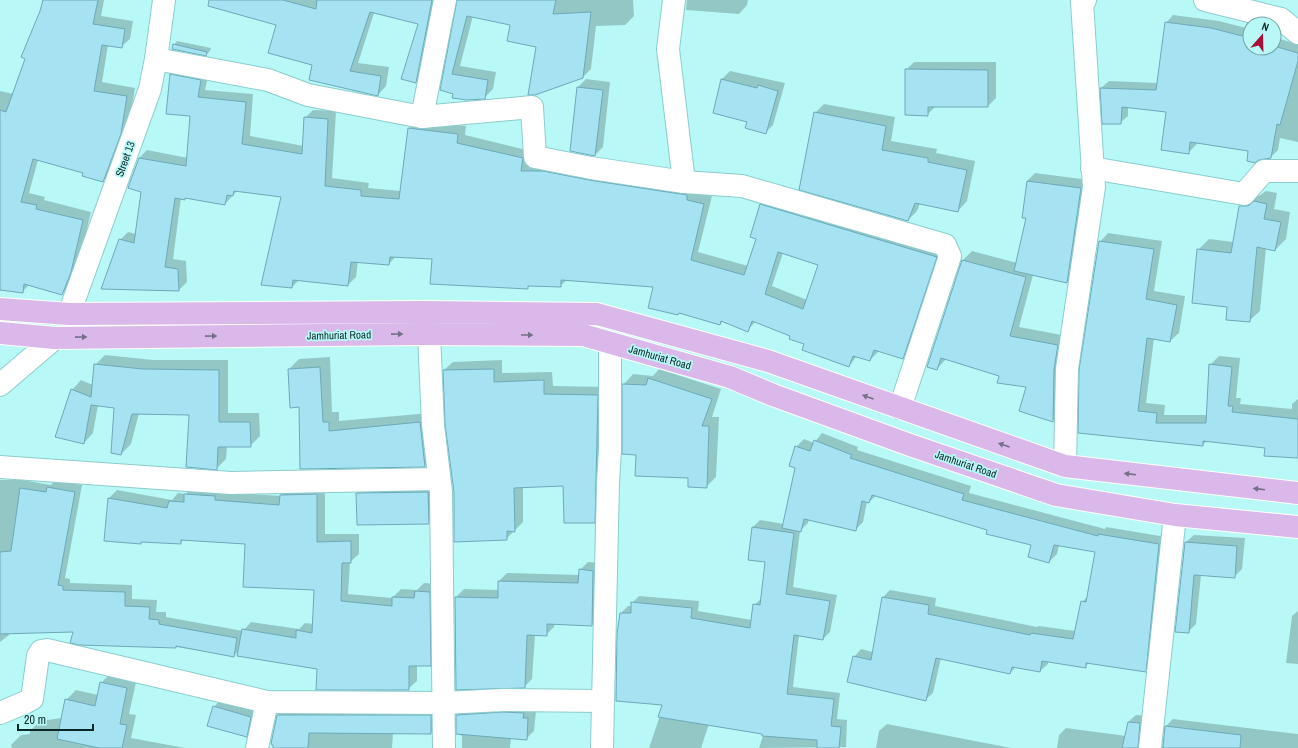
<svg xmlns="http://www.w3.org/2000/svg" width="1298" height="748" font-family="'Archivo Narrow',sans-serif">
	<rect width="100%" height="100%" fill="#b8f9f8"/>
	<g fill="#0003" fill-rule="evenodd">
		<path d="M44,0H104L101,16L133,21L130,39L121,47L108,45L102,82L135,88L129,124L112,172L103,181L84,172L38,160L29,193L45,197L44,200L91,212L79,262L71,285L62,294L30,284L22,292L0,288V91L14,94Z"/>
		<path d="M223,0H438L424,74L416,82L419,24L374,13L358,63L389,67L386,86L378,95L313,64L277,25Z"/>
		<path d="M458,0H633L634,16L625,25L596,26L591,69L582,78L537,46L511,24L473,16L460,66L496,72L493,89L484,98L441,89Z"/>
		<path d="M687,0H748L747,5L739,14L686,10Z"/>
		<path d="M1173,15L1219,21L1250,29V48H1274V35L1276,36V38L1298,44V142L1280,138L1278,150L1270,158L1250,151L1197,142L1196,145L1189,152L1167,111L1128,107V116L1120,123L1101,88L1109,81L1158,83L1166,23Z"/>
		<path d="M177,41L211,48L210,51L206,55L174,45Z"/>
		<path d="M914,62H996V98L988,106L935,107L927,115L906,70Z"/>
		<path d="M179,67L209,72L205,90L253,94L250,136L304,146L305,118L313,110L336,111L332,178L369,183L368,188L401,191L409,129L417,121L466,126L465,135L712,196L698,252L748,266L757,238L761,205L769,197L944,249L911,350L903,358L879,351L870,360L857,356L849,366L792,336L756,321L748,330L723,321L720,324L680,313L678,314L654,286L567,280L560,286H530L527,288L433,258L396,256L389,264L358,261L356,277L348,285L299,280L292,287L282,196L238,190L225,204L186,197L181,198L173,259L186,261L187,282L179,290L120,240L128,232L136,234L141,191L139,158L147,150L188,158L191,115L171,75ZM783,253L820,265L807,300L772,286Z"/>
		<path d="M730,71L785,83L773,125L765,133L748,121L714,113L722,79Z"/>
		<path d="M586,79L610,82L603,147L595,155L578,87Z"/>
		<path d="M824,104L895,117L891,141L937,149L936,153L975,161L967,201L958,211L920,203L917,211L908,220L815,113Z"/>
		<path d="M1035,173L1089,180L1075,274L1067,282L1033,275L1019,327L1067,336L1062,411L1053,420L1020,411L1027,386L947,358L937,369L928,366L963,260L972,251L1017,263L1027,217V181Z"/>
		<path d="M1266,191L1277,193L1274,209L1290,212L1286,239L1275,250L1266,248L1260,311L1249,321L1228,306L1198,250L1209,239L1234,242L1240,206L1251,196H1259Z"/>
		<path d="M1108,233L1162,241L1154,291L1185,296L1179,333L1170,341L1154,338L1146,403L1165,405L1164,415H1207L1210,365L1219,356L1240,358L1236,398H1241L1240,404L1292,409V404L1298,399V457L1266,447L1207,441L1203,445L1079,432L1100,242Z"/>
		<path d="M105,355L153,360H228V413H259L260,436L250,446H227L226,459L217,468L190,414L139,413L131,444L121,454L115,407L98,405L93,433L84,443L72,390L81,380L93,385L95,365Z"/>
		<path d="M330,357L332,412H339V421L430,413L435,456L425,466L301,468L300,406L291,407L289,369L299,359Z"/>
		<path d="M502,360V373L552,372L553,386L606,387L603,513L594,522L564,485L523,487V522L506,539L454,492L444,370L453,362Z"/>
		<path d="M659,369L721,389L712,417H719L716,477L706,487L689,477L637,454L624,384L633,374L653,376Z"/>
		<path d="M822,433L858,447L857,450L971,486L969,493L1105,529L1106,527L1166,537L1153,664L1145,671L1090,662L1085,667L1048,661V664L1040,671L1016,667L1010,673L941,658L933,693L925,700L854,657L861,649L873,652L883,597L890,590L936,598L935,606L1037,627L1039,626L1075,631L1082,602L1088,596L1096,551L1059,545L1057,554L1049,562L1032,544L877,495L869,502H867L863,522L856,529L809,519L808,523L800,531L793,587L837,595L830,632L823,639L799,635L793,687L840,693L837,719L847,720L846,747L759,748L764,733L709,724L701,748H649L664,704L621,613L628,606H632V603L639,596L699,601L698,611L752,620L754,605L762,598L766,561L753,527L760,520L784,524L796,467V447L804,439L814,443Z"/>
		<path d="M0,480H22L51,485L55,480L82,485L65,578L70,579V583L132,585V599L157,600L156,612H166V617L243,631L251,622L299,629L305,623L313,624L315,589L246,543L185,539L180,543L143,541L140,543L109,498L117,490L172,500L178,493L186,494L193,486L223,492L281,496L289,487L325,486V534H359V554L350,562L348,594L392,598L401,589L417,590L424,583L437,584L438,657L430,665H417V681L408,689L239,650L234,656L74,631L8,632L9,635L0,642Z"/>
		<path d="M436,484V515L428,523L357,493L365,486Z"/>
		<path d="M1194,535L1245,538L1242,569L1234,577L1201,575L1196,624L1188,632L1186,542Z"/>
		<path d="M588,562L601,563L600,617L592,625L555,623L554,627L546,635H535L532,679L524,687L457,689L456,597L464,589L499,590V581L507,573L580,575V570Z"/>
		<path d="M1298,611V664L1286,663L1292,616Z"/>
		<path d="M111,673L137,678L129,714L136,715L131,738L185,748H12L11,745L21,735L30,734V731L40,721L62,718L66,700L76,690L98,695L101,683Z"/>
		<path d="M221,699L258,709L254,728L246,736L214,707Z"/>
		<path d="M286,707L438,708L439,726L431,733H393L392,748H288L278,715Z"/>
		<path d="M465,707L536,711L534,731L526,739L511,738L510,748H462V736L458,734L457,715Z"/>
		<path d="M1136,715L1147,716L1148,748H1057L1059,735L1066,728L1126,736L1128,722Z"/>
		<path d="M1173,719L1298,734V748H1162L1166,726Z"/>
		<path d="M887,724L1011,748H876L879,731Z"/>
	</g>
	<g fill="#a5e2f2" stroke="#6da9b8" fill-rule="evenodd">
		<path d="M43,0H98L93,24L125,29L122,48L102,45L94,91L127,96L121,134L103,182L82,176L83,173L33,159L21,202L37,205L36,209L83,220L71,272L62,295L24,284L23,293L0,290V110L6,112L25,59L21,57L40,11Z"/>
		<path d="M209,0H283L316,9L317,0H432L416,83L401,79L418,24L370,12L350,71L381,76L378,96L309,80L312,65L268,53L276,25L208,6Z"/>
		<path d="M457,0H556L553,14L591,12L583,78L535,95H528L536,47L507,41L510,25L467,16L452,74L488,80L485,99L467,100L452,98L453,94L440,90Z"/>
		<path d="M1165,22L1211,28L1250,38V48H1274V46L1298,53V61L1280,125L1277,124L1271,158L1259,160L1255,163L1247,161L1248,151L1190,142L1189,154L1161,150L1166,112L1122,107L1121,124H1102L1100,88L1156,90Z"/>
		<path d="M173,44L207,52L206,56L172,49Z"/>
		<path d="M905,69L988,70V107H928V116L905,115Z"/>
		<path d="M170,74L201,80L198,97L246,102L242,144L302,154L304,117L328,119L325,186L361,190V196L399,199L408,128L458,134L457,143L523,158L521,171H543L589,180L687,195V200L704,204L691,260L744,275L756,239L750,237L760,204L937,257L903,359L874,350L870,361L853,356L849,367L802,350L804,344L789,339L790,336L752,321L748,332L721,321L720,325L679,313L678,315L648,308L653,287L561,280V287L528,286V289L430,284L432,259L390,257L389,265L351,262L348,286L293,280L292,288L261,285L281,197L234,191L233,196L227,195L225,205L185,198V200L175,198L165,267L178,269L179,291L101,289L119,239L134,243L141,192L128,188L139,158L186,166L190,116L166,114ZM778,252L818,265L803,309L765,294Z"/>
		<path d="M721,79L757,88L758,85L778,91L766,134L745,128L747,122L713,113Z"/>
		<path d="M577,87L603,90L595,156L570,151Z"/>
		<path d="M814,112L886,126L882,150L928,158V162L967,170L958,212L915,203L908,221L799,190Z"/>
		<path d="M1027,181L1081,188L1067,283L1014,271L1026,218H1022Z"/>
		<path d="M1254,201L1267,204L1264,219L1281,222L1275,251L1257,247L1250,322L1226,320L1227,307L1192,303L1197,249L1231,253L1239,206H1248Z"/>
		<path d="M1099,241L1154,249L1146,299L1177,305L1170,342L1147,338L1138,411L1157,413L1156,423H1206L1209,364L1232,367L1228,406H1233L1232,412L1298,419V458L1264,456L1265,448L1203,441V446L1078,433L1079,370Z"/>
		<path d="M962,260L1026,277L1010,336L1058,345L1054,369L1053,422L1019,411L1026,387L997,383L999,376L941,358L937,370L927,367Z"/>
		<path d="M94,364L143,369L219,370V422H250L251,447H218L217,470L186,467L189,415L132,414L121,455L111,453L114,408L91,405L84,444L55,437L71,389L91,397Z"/>
		<path d="M320,367L323,422H329V431L420,422L425,467L300,469L299,407L290,408L288,369Z"/>
		<path d="M494,369V382L544,380V394L598,395L595,523H564L563,486L514,488L515,532L507,531V540L454,542V492L445,424L443,370Z"/>
		<path d="M648,378L712,399L702,426H709L707,488L688,487V478L635,476L636,455L622,454V384L646,385Z"/>
		<path d="M814,440L852,455L850,458L964,494L962,500L1098,536V534L1159,544L1146,672L1086,663V668L1042,661L1040,672L1012,667L1010,674L936,658L926,701L847,682L853,656L871,660L882,597L929,605L928,614L1030,635L1031,633L1073,639L1081,601L1086,602L1095,552L1054,545L1049,563L1028,557L1031,545L986,534L987,530L872,495L869,503L862,501L856,531L804,519L801,532L782,528L795,468L789,466L795,446L810,451Z"/>
		<path d="M47,487L75,492L58,585L63,586V590L125,592V606L150,607L149,619L159,620V624L237,638L234,657L176,646V648L79,645L70,643L73,632L0,634V552L11,551L20,488L46,492Z"/>
		<path d="M428,492L429,524L357,525L356,493Z"/>
		<path d="M184,494L215,496V500L279,505L280,495L317,494V542L351,541V563H342L341,601L392,606V597L414,598L415,591L430,592L431,666H409V690H316L317,669L237,656L242,629L296,638V630L312,633L314,590L243,587L245,544L181,540V544L141,542V544L104,541L108,498L167,508L169,501L184,502Z"/>
		<path d="M752,527L794,533L786,594L830,601L823,640L794,635L787,694L834,699L831,726L841,727L839,748H817V740L762,736V734L658,717L662,705L616,701L617,634L620,613H631V602L692,608L691,618L750,628L753,604L760,605L765,562L748,560Z"/>
		<path d="M1185,542L1237,546L1235,578L1194,575L1189,633L1175,632Z"/>
		<path d="M579,569L593,571L592,626L547,624V636L527,635L525,688L456,690L455,597L498,598V581L578,583Z"/>
		<path d="M100,682L127,688L120,724L127,725L122,748H99L57,739L65,699L95,706Z"/>
		<path d="M213,706L251,717L247,737L207,726Z"/>
		<path d="M503,712L524,713L523,718H528L527,740L456,734V715Z"/>
		<path d="M277,715H431V734L309,733L308,748H273V745L271,744Z"/>
		<path d="M1128,722L1140,723L1138,748H1122Z"/>
		<path d="M1165,726L1241,735L1240,748H1163Z"/>
	</g>
	<g fill="none" stroke-linecap="round" stroke-linejoin="round">
		<defs>
			<g id="minor">
				<path d="M674,0L668,49L684,182"/>
				<path d="M1205,0L1281,19L1298,33"/>
				<path d="M156,59L268,80L308,95L422,117L532,107L535,157L591,168L684,182L742,186L945,245L950,256L900,408"/>
				<path d="M422,117L445,0"/>
				<path d="M1092,168L1244,194L1264,171H1298"/>
				<path d="M69,314L150,89L156,59L164,0"/>
				<path d="M429,334L433,425L441,492L444,748"/>
				<path d="M0,385L55,338"/>
				<path d="M1065,466L1067,369L1094,187L1082,2L1085,0"/>
				<path d="M0,467L231,483L439,479"/>
				<path d="M0,713L26,702L32,699L38,656L41,651L47,650L267,702L443,703L503,700L603,701"/>
				<path d="M257,748L267,702"/>
				<path d="M602,748L608,482L610,450V343"/>
				<path d="M1150,748L1175,515"/>
			</g>
			<g id="major">
				<path d="M0,309L69,314L424,312L597,314L768,361L1065,466L1298,493"/>
				<path d="M0,333L55,338L420,334L583,335L730,377L773,395L910,445L1056,495L1175,515L1298,527"/>
			</g>
		</defs>
		<use href="#minor" stroke="#8ccccc" stroke-width="24"/>
		<use href="#major" stroke="#fff" stroke-width="24"/>
		<use href="#minor" stroke="#fff" stroke-width="22"/>
		<use href="#major" stroke="#dab8e9" stroke-width="22"/>
	</g>
	<defs><path id="oneway-solid" d="M-6-.8H1V-3.2L6.5 0L1 3.2V.8H-6Z"/></defs>
	<g fill="#737088">
		<use href="#oneway-solid" transform="translate(397 334) rotate(-1)"/>
		<use href="#oneway-solid" transform="translate(527 335)"/>
		<use href="#oneway-solid" transform="translate(211 336) rotate(-1)"/>
		<use href="#oneway-solid" transform="translate(81 337) rotate(-1)"/>
		<use href="#oneway-solid" transform="translate(868 397) rotate(-160)"/>
		<use href="#oneway-solid" transform="translate(1004 445) rotate(-161)"/>
		<use href="#oneway-solid" transform="translate(1130 474) rotate(-173)"/>
		<use href="#oneway-solid" transform="translate(1259 489) rotate(-173)"/>
	</g>
	<g text-anchor="middle" dominant-baseline="central" stroke-width="3.5" stroke-linejoin="round" paint-order="stroke">
		<g font-size="11" fill="#0c2727" stroke="#b8f9f8">
			<text transform="translate(125 159) rotate(-70)">Street 13</text>
			<text transform="translate(339 335) rotate(-1)">Jamhuriat Road</text>
			<text transform="translate(660 357) rotate(16)">Jamhuriat Road</text>
			<text transform="translate(966 464) rotate(19)">Jamhuriat Road</text>
		</g>
	</g>
	<g transform="translate(1262 36) rotate(20)"><circle r="19" fill="#b8f9f8" stroke="#73a5a4"/>
	<path d="M0-3L7 15L0 10L-7 15Z" fill="#a70f38"/>
	<text y="-6" font-size="11" font-weight="bold" text-anchor="middle" fill="#0c2727">N</text>
	</g>
	<path d="M18 724v6h75v-6" fill="none" stroke="#0c2727" stroke-width="2"/>
	<text x="24" y="724" font-size="12" fill="#0c2727" stroke="#b8f9f8" stroke-width="3" paint-order="stroke">20 m</text>
</svg>
